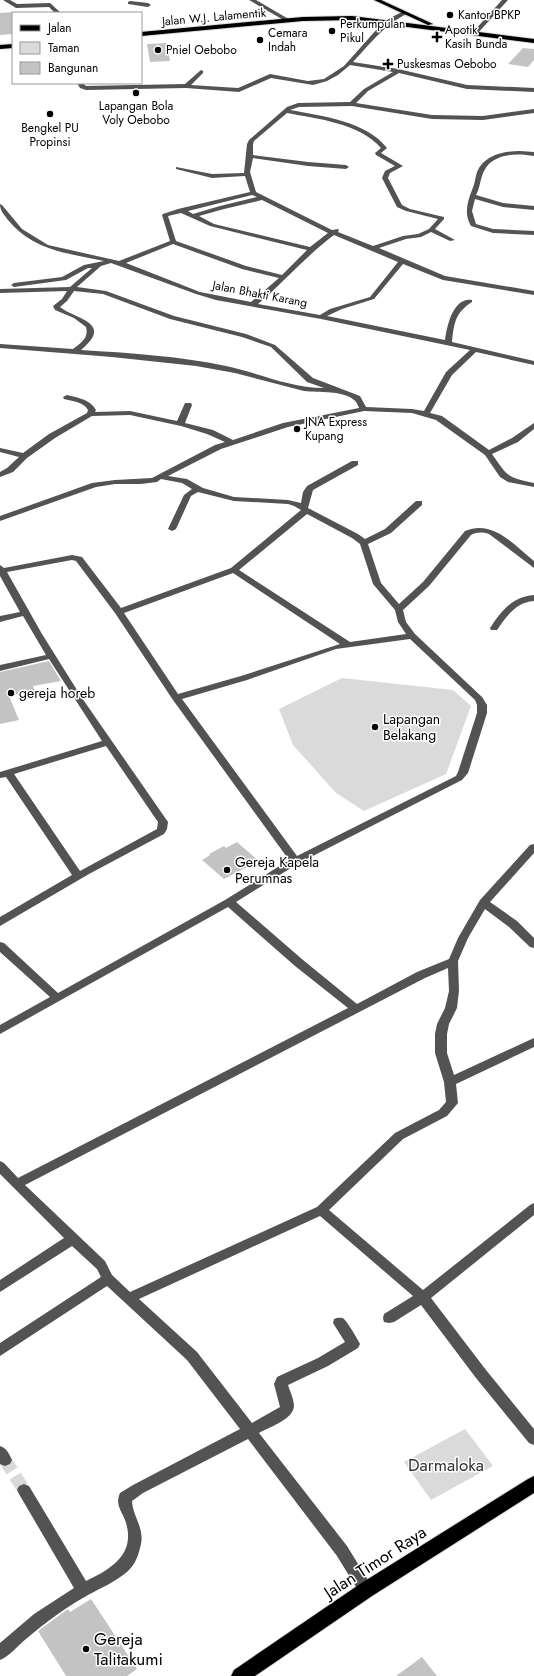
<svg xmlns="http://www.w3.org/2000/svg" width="534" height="1676" font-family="Jost,sans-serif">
	<rect width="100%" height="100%" fill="#fff"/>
	<g fill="#dadada">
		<path d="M342,678L453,690L471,706L446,774L364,811L336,793L293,745L279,709Z"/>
		<path d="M465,1429L493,1466L431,1500L404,1462Z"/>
	</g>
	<g fill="#c3c3c3">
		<path d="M13,12V34L0,35V13Z"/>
		<path d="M167,43L170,61L150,62L147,44Z"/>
		<path d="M523,48L534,49V60L528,67L508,64Z"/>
		<path d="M49,661L61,681L33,686L35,691L9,696L19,720L0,724V672Z"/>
		<path d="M237,842L259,861L224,879L202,860L210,855L209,854L224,846L226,848Z"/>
		<path d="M91,1599L137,1669L127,1676H66L38,1631L68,1609L70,1612Z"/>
		<path d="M422,1657L437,1676H396Z"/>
	</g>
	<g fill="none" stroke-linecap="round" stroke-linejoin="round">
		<path stroke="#d9d9d9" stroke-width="13" stroke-dasharray="13 6" stroke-linecap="butt" d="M5,1460L24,1490"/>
		<defs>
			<g id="major">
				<path d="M374,0H381L433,24L428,25Z"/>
				<path d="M352,16L534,39V43L352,20L303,21L141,36V32L303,17Z"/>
				<path d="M13,44V48L0,49V45Z"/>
			</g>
			<path id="highway" d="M534,1476V1493L372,1596L255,1676H231L234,1670L360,1584L528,1479Z"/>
		</defs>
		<use href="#major" stroke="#dbdbdb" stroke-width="2"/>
		<use href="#highway" stroke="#dbdbdb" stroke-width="2"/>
		<g fill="#535353" fill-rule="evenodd">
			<path d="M3,0H10L17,4L50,3L61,13H55L49,7L16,8Z"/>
			<path d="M249,0H256L292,21L287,22Z"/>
			<path d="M502,0H508L477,34H473V32Z"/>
			<path d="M130,1L148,3L151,5L148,7L128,4V2Z"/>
			<path d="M404,11L406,12V14C381,28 372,42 353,62L398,69L467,85L534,88V92L467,89L399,73L368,91L356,103L432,115L483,116L534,109V113L483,120L432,119L352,106L299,107L290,110C322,116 366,121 387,148L381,153L403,166L390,173L388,178L402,205L410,209L444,217V219L435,229L455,240L450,241L431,232L421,237L406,239L379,248L445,276L534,291V295L443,280L403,264L374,299L342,309L327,316L445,340C447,326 453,297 472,300V302C455,313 454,323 452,342L534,361V365L476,352L452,375L430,413L442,416L489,450L512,438L534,423V429L518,442L492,454C508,477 507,477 534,483V487L508,482L500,477L485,455L436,420L412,413L364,411L288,427L221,449L168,476L187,479L203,488L234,497L288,500L301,503L303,492L307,486L352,461H358V465L313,490L308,508L358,534L365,539L385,529L416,501H422V505L391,533L368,544L381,583L399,604L423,582L465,531C493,519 514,545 534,561V568L489,534C483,532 477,532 471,535L429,586L403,610L406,622L415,634L482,697L487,705V713L468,773L462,780L299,863L236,902L303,960L357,1004L417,972L449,959L458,938L480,900L530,845L534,844V853L490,902L517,921L534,938V948L530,947L509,927L485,909L468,938L458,961L459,991L457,1008L449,1024L447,1034V1053L454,1075L534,1038V1047L456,1084L458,1103L447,1116L403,1139L329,1210L423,1290L530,1205L534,1203V1215L431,1298L486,1370L534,1429V1445L529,1443L476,1378L421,1305L394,1322L389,1323L384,1322L383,1318L384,1314L413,1296L320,1216L139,1299L197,1352L252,1423L280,1407L274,1384L277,1377L318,1358L345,1342L333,1323L334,1319C337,1318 341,1317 344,1319C348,1323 357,1338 360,1344L358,1348L328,1366L288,1385C290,1391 294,1400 294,1406C293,1420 269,1427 259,1433L347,1546L371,1585L373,1590L371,1595L366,1597L361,1595L337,1556L248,1439L143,1493L132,1501C133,1518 146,1529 140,1548C138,1557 134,1566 127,1572C115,1582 101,1588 88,1595C66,1607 45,1623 26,1639C17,1646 10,1656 0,1660V1643L34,1614L74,1588L19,1494L17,1490L19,1486L24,1484L29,1486L86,1581C112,1569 137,1553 125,1520C121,1510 115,1504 120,1493L133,1485L240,1429L187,1360L107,1286L0,1356V1343L101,1277L97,1269L72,1246L0,1292V1280L64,1238L0,1174V1161L4,1163L18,1178L348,1008L295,966L228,907L0,1034V1025L50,997L0,952V942L4,943L58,993L225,900L289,860L173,700L115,613L76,561L72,560L7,572L42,634L82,698L168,822L167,829L164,834L89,874L0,926V917L72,875L6,777L0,778V772L102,741L49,659L0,671V665L46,655L23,616L0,622V616L20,612L0,576V565L4,568L72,555L82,557L121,608L231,568L301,510L294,506L288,504L234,501L198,492L191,496L176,529L172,531L168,529L184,495L192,489L182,483L161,479L157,482L141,484H115L96,487L0,521V516L92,483L115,480L152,478L215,445L225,442L207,434L181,426L130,415L92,416L55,438L27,458L13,472L0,477V472L7,468L19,457L0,452V448L23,453L49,434L87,413L88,410C84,402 72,401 64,399L63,397L67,395C78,398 90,399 96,410L95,412L130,411L177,421L185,403H191L192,405L185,423L213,430L233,440L283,423L359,408C358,405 356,401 354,400C343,390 319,393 304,391L235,373L196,366L112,357L0,348V344L73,349C81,343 89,338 86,327L74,318L55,310L53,306L62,299L67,291L0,293V289L70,287L92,268H88L66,280L14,287L11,285L14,283L62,277L84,265L104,261C67,253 34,251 8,220C4,214 0,211 0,204L2,205L22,229L48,245L119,261L170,241L162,215L163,214L178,209L250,192L245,176L212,178L176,169V167L212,174L244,173L247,144L249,140L287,107L298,103L350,102L364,89L393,72L350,65L338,75L327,81L313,85L271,78L239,92L186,88L86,90L80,88L77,83H83L86,86L185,84L201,70L203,71V73L191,85L238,88L270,74L308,81L324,79L344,66L377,29L390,18ZM287,113C318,119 359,123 381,148L375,153L376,155L395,166L385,171L382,178L397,207L406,211L438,219L429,229L418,234L403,236L373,246L338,232L339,230L338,229L332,230L256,192L250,172L253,158L308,166L346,169L349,167L346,165L308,162L253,155V144L254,141ZM252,195L257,197L220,206L193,214L188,211ZM262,200L328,233L310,247L214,224L199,216L224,209ZM181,213L210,226L307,250L282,275L246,266L176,241L168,216ZM334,235L398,262L370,297L330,309L320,315L258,304C284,282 306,256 334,235ZM173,244L242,269L279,278L251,302L200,292L126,263ZM111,263L196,294L216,300L321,319L470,350L446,372L424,411L412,409L366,407L360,396L313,378L275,345L246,334L174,316L106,291L77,287L101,266ZM74,291L103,294L170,319L242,337L271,347L307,382L324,388C290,388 259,373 226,366C179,356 129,353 81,350C115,322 74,319 60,307L67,301ZM307,514L352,538L360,544L373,584L395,610L398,622L406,634L350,642L239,570ZM233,573L340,644L241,676L178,694L124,613ZM410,639L475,700L477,705V713L458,772L456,776L297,856L182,699L247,680L336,649ZM106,746L158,822L157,829L80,871L14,774ZM448,968L449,991L445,1008L437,1024L435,1034V1053L444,1082L446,1102L439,1110L395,1133L317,1207L130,1292L112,1275L105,1261L25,1185L425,978Z"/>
			<path d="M520,151L534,152V156C517,153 493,153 484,171C480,179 480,188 476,195L503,203L534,206V210L503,207L475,199L472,211L476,224L493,229L534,231V235L493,233L471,226C464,214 467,203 472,190C475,184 475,178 477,172C484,155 504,151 520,151Z"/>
			<path d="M534,595V601C516,602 507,616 497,630H491L490,628C501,611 512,597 534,595Z"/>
			<path d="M0,1446C7,1448 9,1454 12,1460L10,1464L5,1466L0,1464Z"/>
		</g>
		<use href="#major" fill="#000" fill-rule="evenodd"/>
		<use href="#highway" fill="#000" fill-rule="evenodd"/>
	</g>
	<g fill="#000" stroke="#fff" stroke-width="1.5">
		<circle cx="450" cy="15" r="4"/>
		<circle cx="332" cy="31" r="4"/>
		<path d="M435 31h4v4h4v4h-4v4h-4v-4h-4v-4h4z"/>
		<circle cx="260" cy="40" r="4"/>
		<circle cx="158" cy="50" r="4"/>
		<path d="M386 58h4v4h4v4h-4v4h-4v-4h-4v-4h4z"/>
		<circle cx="136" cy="93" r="4"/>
		<circle cx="50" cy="114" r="4"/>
		<circle cx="297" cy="429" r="4"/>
		<circle cx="11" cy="693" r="4"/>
		<circle cx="375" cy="727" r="4"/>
		<circle cx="227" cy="870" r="4"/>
		<circle cx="86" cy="1649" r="4"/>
	</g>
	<g text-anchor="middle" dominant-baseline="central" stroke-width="3" stroke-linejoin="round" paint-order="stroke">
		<g font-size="12" fill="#000" stroke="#fff" text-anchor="start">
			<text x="458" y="15">Kantor BPKP</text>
			<text x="340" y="24">Perkumpulan<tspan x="340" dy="14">Pikul</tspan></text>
			<text x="445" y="30">Apotik<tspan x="445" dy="14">Kasih Bunda</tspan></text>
			<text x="268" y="33">Cemara<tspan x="268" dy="14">Indah</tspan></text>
			<text x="166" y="50">Pniel Oebobo</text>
			<text x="397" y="64">Puskesmas Oebobo</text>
			<text x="136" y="106" text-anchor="middle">Lapangan Bola<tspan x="136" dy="14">Voly Oebobo</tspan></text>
			<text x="50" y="128" text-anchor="middle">Bengkel PU<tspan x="50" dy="14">Propinsi</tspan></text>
			<text x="305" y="422">JNA Express<tspan x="305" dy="14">Kupang</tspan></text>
		</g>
		<g font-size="12" fill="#000" stroke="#fff">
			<text transform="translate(214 17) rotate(-5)">Jalan W.J. Lalamentik</text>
			<text transform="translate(260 294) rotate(11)">Jalan Bhakti Karang</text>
		</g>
		<g font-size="14" fill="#000" stroke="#fff" text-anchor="start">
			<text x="19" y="693">gereja horeb</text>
			<text x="383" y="719">Lapangan<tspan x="383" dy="16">Belakang</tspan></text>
			<text x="235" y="862">Gereja Kapela<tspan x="235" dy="16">Perumnas</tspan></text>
		</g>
		<g font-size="17" fill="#313131" stroke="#fff">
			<text x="446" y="1465">Darmaloka</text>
		</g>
		<g font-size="17" fill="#000" stroke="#fff">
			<text transform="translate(375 1562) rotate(-33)">Jalan Timor Raya</text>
		</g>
		<g font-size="17" fill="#000" stroke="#fff" text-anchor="start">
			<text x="94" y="1639">Gereja<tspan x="94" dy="20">Talitakumi</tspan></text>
		</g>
	</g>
	<rect x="12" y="12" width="130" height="72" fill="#ffffff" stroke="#999999"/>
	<rect x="20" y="25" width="20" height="6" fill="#000000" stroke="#999999"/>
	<text x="48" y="32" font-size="12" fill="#000000">Jalan</text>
	<rect x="20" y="42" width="20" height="12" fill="#dadada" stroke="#999999"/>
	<text x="48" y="52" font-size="12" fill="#000000">Taman</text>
	<rect x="20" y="62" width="20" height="12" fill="#c3c3c3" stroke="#999999"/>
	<text x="48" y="72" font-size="12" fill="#000000">Bangunan</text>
</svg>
